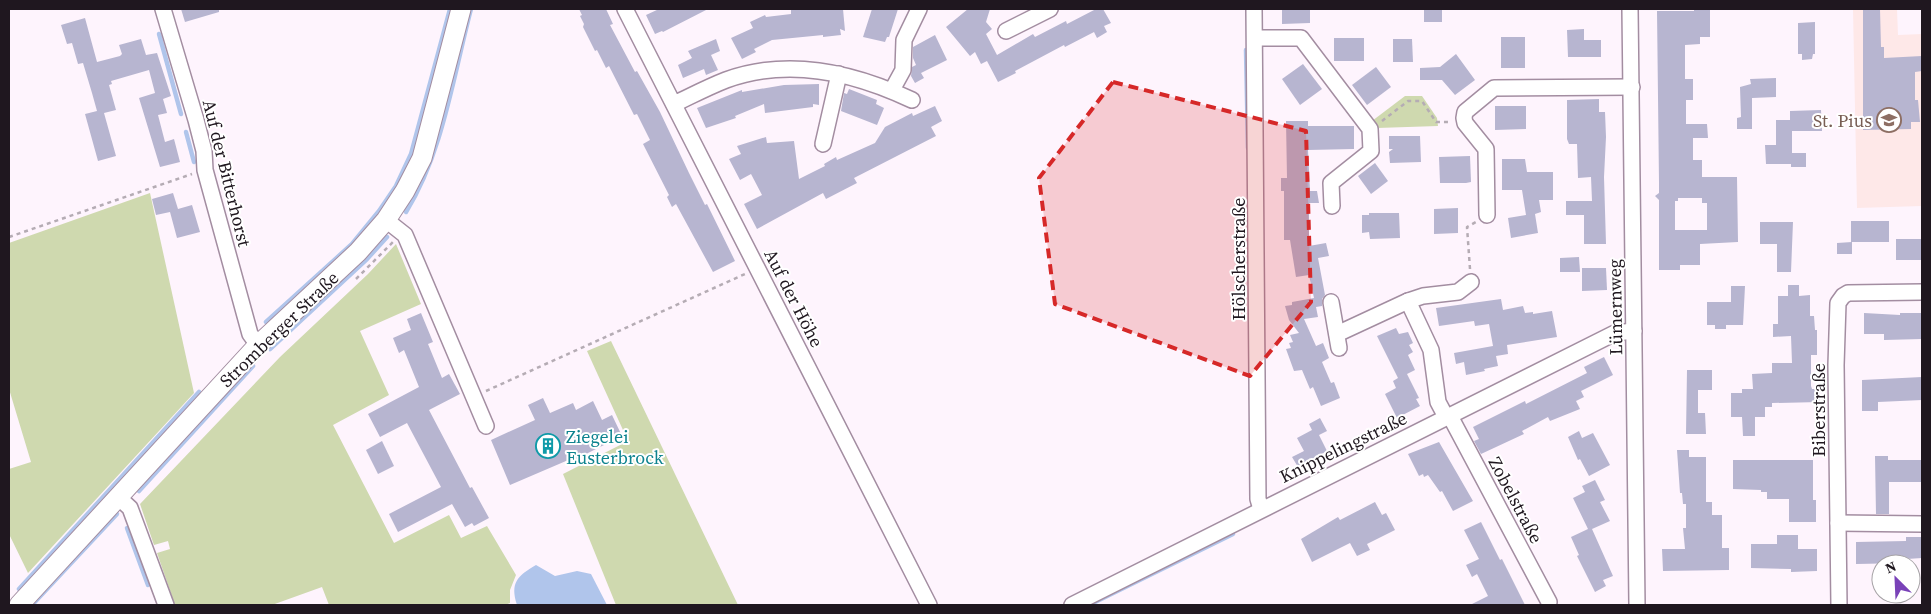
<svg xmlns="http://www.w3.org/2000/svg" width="1931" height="614" font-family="'Source Serif 4',serif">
	<rect width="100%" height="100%" fill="#fef4fd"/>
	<path fill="#fee8e8" d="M1853,9H1897L1898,35L1922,34V206L1857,208Z"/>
	<g fill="#cfd9af">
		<path d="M1405,96H1422L1437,118L1438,126L1377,128L1372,121Z"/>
		<path d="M150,193L194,393L28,573L9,534V469L31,462L9,389V243Z"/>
		<path d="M396,244L421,304L360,331L389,395L333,425L394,543L449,515L461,538L487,526L516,575L510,590V603L505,605H329L322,587L272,605H175L157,553L170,549L168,541L154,545L140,504L280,357L368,274Z"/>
		<path d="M611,341L738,605H616L563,474L628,441L587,351Z"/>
	</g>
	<path fill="#b0c5eb" d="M536,565L555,576L577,571L591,574L607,605H517C510,583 517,576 536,565Z"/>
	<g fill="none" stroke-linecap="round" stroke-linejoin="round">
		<g stroke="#b0c5eb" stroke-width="4.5">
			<path d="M159,34L181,114"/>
			<path d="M1246,50L1248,148"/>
			<path d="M186,132L194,162"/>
			<path d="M406,212C443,152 453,77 471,9"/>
			<path d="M266,322L352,244L379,211L396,186L411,154L450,9"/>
			<path d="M270,349L367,259L387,237"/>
			<path d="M139,491L253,366"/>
			<path d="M127,528L148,585"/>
			<path d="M19,589L199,392"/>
			<path d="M32,605L117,514"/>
			<path d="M1089,605L1233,534"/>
		</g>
	</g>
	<g fill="#b7b5d0" fill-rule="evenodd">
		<path d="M181,9H219V12L185,22Z"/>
		<path d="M579,9H606L613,24L610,25L635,72L637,71L660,112L689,173L705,205L707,204L735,261L713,272L676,204L672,207L667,197L669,195L643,144L650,140L637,114L634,115L609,66L606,68L597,50L595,51L583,27L584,24L580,16L582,15Z"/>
		<path d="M659,9H708L663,32L662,31L655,34L646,15Z"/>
		<path d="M791,9H843L845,31L840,29L841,35L823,37V35L772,40L754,49L756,52L742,59L731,38L753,28L750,22L765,15L766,17L791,14Z"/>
		<path d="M872,9H898L889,37H887L885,42L863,37Z"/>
		<path d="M968,9H990L986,22L992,29L986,34L997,55L1033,34L1035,37L1066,21L1067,24L1096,9H1103L1111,23L1104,26L1107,32L1097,38L1094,32L1065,47L1064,45L1015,71L1016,73L998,82L987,61L981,64L975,52L970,56L946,27Z"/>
		<path d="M1282,9H1310V23L1282,24Z"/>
		<rect x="1424" y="9" width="18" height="13"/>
		<path d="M1694,9H1710V37H1700V44L1685,45V79H1693V100H1686V124H1707L1708,138H1693V160H1702V177H1737L1738,242L1700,244V265H1680V270H1659V200L1655,196L1659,193V183L1657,11H1694ZM1678,198H1702V203H1707V230H1675V201H1678Z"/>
		<path d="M1863,9H1880L1881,47H1884V58L1922,56V71L1915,72V100H1918L1920,122H1911V129L1863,130Z"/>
		<path d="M85,18L97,62L120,56L122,54L119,45L141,39L146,55L157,53L171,96L163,99L167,113L158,115L165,142L174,139L180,162L160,167L139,98L155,93L149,70L111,81L112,84L109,85L116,110L104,113L116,156L98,161L85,114L97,111L92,93L83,63L78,64L72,43L67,44L61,25Z"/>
		<path d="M1815,22V54H1813L1812,59L1802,60V54H1798V23Z"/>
		<path d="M1584,29V40H1601V57H1568L1567,30Z"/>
		<path d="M935,35L947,60L921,73L924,78L915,83L911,76L912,67L916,65L913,58V47Z"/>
		<rect x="1501" y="37" width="24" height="31"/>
		<rect x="1334" y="38" width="30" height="23"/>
		<path d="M716,39L720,51L711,55L718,70L706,75L704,69L683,78L678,65L692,58L688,51Z"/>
		<path d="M1393,39H1412L1413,62H1393Z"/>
		<path d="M1456,54L1475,80L1455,95L1442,80H1420V68L1440,67Z"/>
		<path d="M1303,64L1322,89L1300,105L1282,79Z"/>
		<path d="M1376,67L1391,87L1367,105L1352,85Z"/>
		<path d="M1776,78V97L1752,98V129H1737V118L1741,117L1740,87L1751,84L1750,79Z"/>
		<path d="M819,84V105L813,104V107L765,113L764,104L735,116L736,118L706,128L697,108L742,90V92L784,85Z"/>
		<path d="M849,89L877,100L876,104L884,108L877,125L841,111L844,93L847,94Z"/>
		<path d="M1599,99V112H1605L1606,137L1604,177L1606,244H1584V215H1566V201H1592L1591,177L1578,178L1577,144H1569L1567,139V100Z"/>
		<path d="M935,106L942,121L931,127L936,136L854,178L857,183L826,199L823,193L757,229L744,204L762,195L751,174L740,180L729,159L741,154L737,146L766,137L767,143L794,141L799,179L825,166L824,164L836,157L837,160L875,143L885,127L912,113L913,116Z"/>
		<path d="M1495,106H1526V129L1495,130Z"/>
		<path d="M1821,110L1822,131H1792V153H1806V167H1791V164H1766L1765,145H1776V120H1790V111Z"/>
		<path d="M1286,121H1308V126H1354V149L1308,150L1310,191H1317L1319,203H1309V246L1326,243L1329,256L1318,258L1325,295L1322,299V306L1316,307L1318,317L1304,319L1316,346L1323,343L1329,358L1322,362L1331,383L1334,382L1340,398L1321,406L1313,387L1310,389L1302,370L1294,371L1286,349L1291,348L1289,343L1293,342L1290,335L1299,333L1289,320L1285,306L1292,305V302L1314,298L1309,275L1296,277L1290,240H1284V191H1281V178H1287Z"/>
		<path d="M1389,136H1420L1421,162L1390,163L1389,152L1393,149H1389Z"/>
		<path d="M1470,156L1471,182L1466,183H1440L1439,157Z"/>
		<path d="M1502,159H1525L1527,172H1553V200H1539L1541,212L1535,214L1538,233L1511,238L1508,218L1526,215L1522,190H1502Z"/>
		<path d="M1375,163L1388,181L1371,194L1358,176Z"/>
		<path d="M173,193L178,209L192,205L200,232L177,238L170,212L156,215L152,199Z"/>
		<path d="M1458,208V233L1434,234V209Z"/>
		<path d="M1369,213H1399L1400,238L1370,239L1369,232L1362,233V215H1369Z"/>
		<rect x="1851" y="221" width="38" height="21"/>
		<path d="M1760,222H1793L1791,272H1777V244H1760Z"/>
		<rect x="1896" y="239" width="26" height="21"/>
		<path d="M1852,242V254H1837V243Z"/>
		<path d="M1579,257L1580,272H1560V258Z"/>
		<path d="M1582,268H1606L1607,290L1582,291Z"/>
		<path d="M1788,285H1799V296L1810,295V316H1814L1815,330H1817V355H1811V386L1812,389H1820V402L1772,403V407H1765V417H1755V436H1743L1742,417H1731V393H1742V389H1753L1752,374L1772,373V363H1792L1791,336L1773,337V324H1778V296H1788Z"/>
		<path d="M1731,286H1745L1743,325H1726V329H1715V325H1707V302H1731Z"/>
		<path d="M1501,299L1503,310L1523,306L1525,313L1533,312V314L1552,311L1557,337L1507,345L1508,354L1496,356L1498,366L1484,369L1485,371L1466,375L1464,362L1456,364L1454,353L1493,346L1489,324L1475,326L1474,321L1439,326L1436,308Z"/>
		<path d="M421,313L433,342L428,344L442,378L449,374L460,394L429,410L470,488L472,487L489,518L474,526L472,523L465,527L452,504L398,532L389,514L441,487L407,423L380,437L368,414L419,387L404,350L399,353L393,338L411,330L407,319Z"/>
		<path d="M1864,313L1900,315V313H1922V339L1884,340V334H1864Z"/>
		<path d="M1396,328L1399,334L1408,332L1413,343L1409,345L1413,352L1408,355L1415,370L1407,374L1419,398L1416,399L1420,406L1397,418L1385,394L1396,388L1393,381L1398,378L1377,336Z"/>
		<path d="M1604,357L1613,375L1581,391L1584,397L1576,401L1580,409L1550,421L1548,417L1522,431L1524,434L1481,454L1474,441L1479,439L1473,427L1525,401L1526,404L1587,373L1584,367Z"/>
		<path d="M1687,370H1712V390H1698V413H1705L1706,434H1686Z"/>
		<path d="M1922,377V400L1878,402V411H1862V380Z"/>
		<path d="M543,398L550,413L573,403L576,410L593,401L602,420L612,415L622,436L574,460L573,458L510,485L491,440L535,420L528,405Z"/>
		<path d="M1320,418L1327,431L1319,435L1327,451L1298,467L1292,457L1304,451L1297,438L1312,430L1309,424Z"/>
		<path d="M1579,431L1582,438L1593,433L1610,465L1589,476L1580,459L1578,460L1568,437Z"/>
		<path d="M382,441L394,466L378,474L366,450Z"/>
		<path d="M1439,442L1473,501L1453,511L1442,491L1440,492L1428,475L1424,477L1423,474L1419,476L1408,454Z"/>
		<path d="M1677,450H1689V457H1706V502H1712V515H1722V548H1729V570L1663,571L1662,549H1685L1683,528H1686V504H1683L1682,493H1680Z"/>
		<path d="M1875,456H1888V460H1922V482H1889V514H1876Z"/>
		<path d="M1733,460H1813V500H1816V522H1789V499H1767V492H1761V490L1733,489Z"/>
		<path d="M1595,480L1605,500L1600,502L1610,521L1592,529L1613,576L1603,580L1606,586L1595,592L1577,556L1579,555L1571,537L1588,529L1573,498L1585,492L1582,486Z"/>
		<path d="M1375,502L1382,515L1386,513L1395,530L1367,544L1370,550L1357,556L1350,543L1312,562L1301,539L1338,517L1340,520Z"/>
		<path d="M1481,522L1500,560L1502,559L1525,605H1470L1488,596L1477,574L1472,577L1466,565L1479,559L1464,530Z"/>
		<path d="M1777,535H1798V549H1817V571L1791,572V569L1751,568V544H1777Z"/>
		<path d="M1906,537H1922V558L1907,559V563L1856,564V542L1906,541Z"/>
	</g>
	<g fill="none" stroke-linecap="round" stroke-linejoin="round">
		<defs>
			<g id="minor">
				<path d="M163,9L196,120L204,151L205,170L250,334L258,345"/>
				<path d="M625,9L929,605"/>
				<path d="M1254,9L1258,499L1261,509"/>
				<path d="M1630,9L1637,605"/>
				<path d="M1006,31L1050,9"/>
				<path d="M1255,38H1301L1370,129L1371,151L1331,183L1332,206"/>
				<path d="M892,90L903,70L904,40L919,9"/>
				<path d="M674,104C691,96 708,87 726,80C789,57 855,73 912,100"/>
				<path d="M823,144L839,74"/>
				<path d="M1487,215L1486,149L1465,123L1464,118L1465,112L1494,88L1632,87"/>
				<path d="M386,220L405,235L486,426"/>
				<path d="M1408,301L1431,350L1438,402L1446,417"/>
				<path d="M1331,302L1339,348"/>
				<path d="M1337,334L1408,301L1423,296L1458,292L1471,282"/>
				<path d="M1450,416L1549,602"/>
				<path d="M118,497L130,508L166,605"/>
				<path d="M1838,523L1922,524"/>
				<path d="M1072,605L1615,333L1634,331"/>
				<path d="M1839,605L1836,365L1838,303L1843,296L1848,293L1922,292"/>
			</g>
			<path id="major" d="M19,605L258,345L358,252L386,220L405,191L422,158L461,9"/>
		</defs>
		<use href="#minor" stroke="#a38da1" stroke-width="18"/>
		<use href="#major" stroke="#a38da1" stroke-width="21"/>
		<g stroke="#b5acb4" stroke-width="2.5" stroke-dasharray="4 4" stroke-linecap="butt">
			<path d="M1382,121L1408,101H1422L1436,122H1451"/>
			<path d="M9,237L192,174"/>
			<path d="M1470,269L1467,227L1476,222"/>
			<path d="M356,279L393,242"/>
			<path d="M486,391L745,274"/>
		</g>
		<use href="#minor" stroke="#fff" stroke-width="15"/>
		<use href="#major" stroke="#fff" stroke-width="19"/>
	</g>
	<path fill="#d62828" fill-opacity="0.2" stroke="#d62828" stroke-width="4" stroke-dasharray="10 6" stroke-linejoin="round" d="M1113,82L1306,131L1311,302L1250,376L1055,304L1039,178Z"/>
	<defs>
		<symbol id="school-ring" viewBox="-11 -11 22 22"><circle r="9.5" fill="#fff" stroke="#8d6e63" stroke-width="1.5"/><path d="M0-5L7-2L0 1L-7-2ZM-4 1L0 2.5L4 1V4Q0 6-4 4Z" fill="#8d6e63"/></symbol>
		<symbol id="building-ring" viewBox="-11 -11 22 22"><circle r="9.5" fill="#fff" stroke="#0f9aa8" stroke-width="1.5"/><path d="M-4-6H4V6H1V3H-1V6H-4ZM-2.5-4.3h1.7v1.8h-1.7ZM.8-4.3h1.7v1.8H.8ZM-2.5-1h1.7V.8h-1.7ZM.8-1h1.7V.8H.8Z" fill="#0f9aa8"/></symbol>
	</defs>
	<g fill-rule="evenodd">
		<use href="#school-ring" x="1875" y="106" width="28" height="28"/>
		<use href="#building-ring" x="534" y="432" width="28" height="28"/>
	</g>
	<g text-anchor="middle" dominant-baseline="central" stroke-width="4" stroke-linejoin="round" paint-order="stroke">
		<g font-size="18" fill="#785e54" stroke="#fff" text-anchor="end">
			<text x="1872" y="120">St. Pius</text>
		</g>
		<g font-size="18" fill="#1f171f" stroke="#fff">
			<text transform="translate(227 173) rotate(76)">Auf der Bitterhorst</text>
			<text transform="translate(1238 259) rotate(-90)">Hölscherstraße</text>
			<text transform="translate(794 298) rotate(63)">Auf der Höhe</text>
			<text transform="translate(1615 307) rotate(-91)">Lümernweg</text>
			<text transform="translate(279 329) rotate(-44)">Stromberger Straße</text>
			<text transform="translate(1818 410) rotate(-90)">Biberstraße</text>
			<text transform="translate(1343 447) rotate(-26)">Knippelingstraße</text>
			<text transform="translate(1516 500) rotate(62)">Zobelstraße</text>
		</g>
		<g font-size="18" fill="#0d838f" stroke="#fff" text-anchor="start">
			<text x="566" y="436">Ziegelei<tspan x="566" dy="21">Eusterbrock</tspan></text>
		</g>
	</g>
	<rect width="1931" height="614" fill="none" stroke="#1f171f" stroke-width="20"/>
	<g transform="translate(1896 579) rotate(336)"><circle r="24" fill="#ffffff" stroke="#a5a2a5"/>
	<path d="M0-4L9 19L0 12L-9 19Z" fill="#7942b8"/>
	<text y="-8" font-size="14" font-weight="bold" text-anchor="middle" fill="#1f171f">N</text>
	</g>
</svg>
